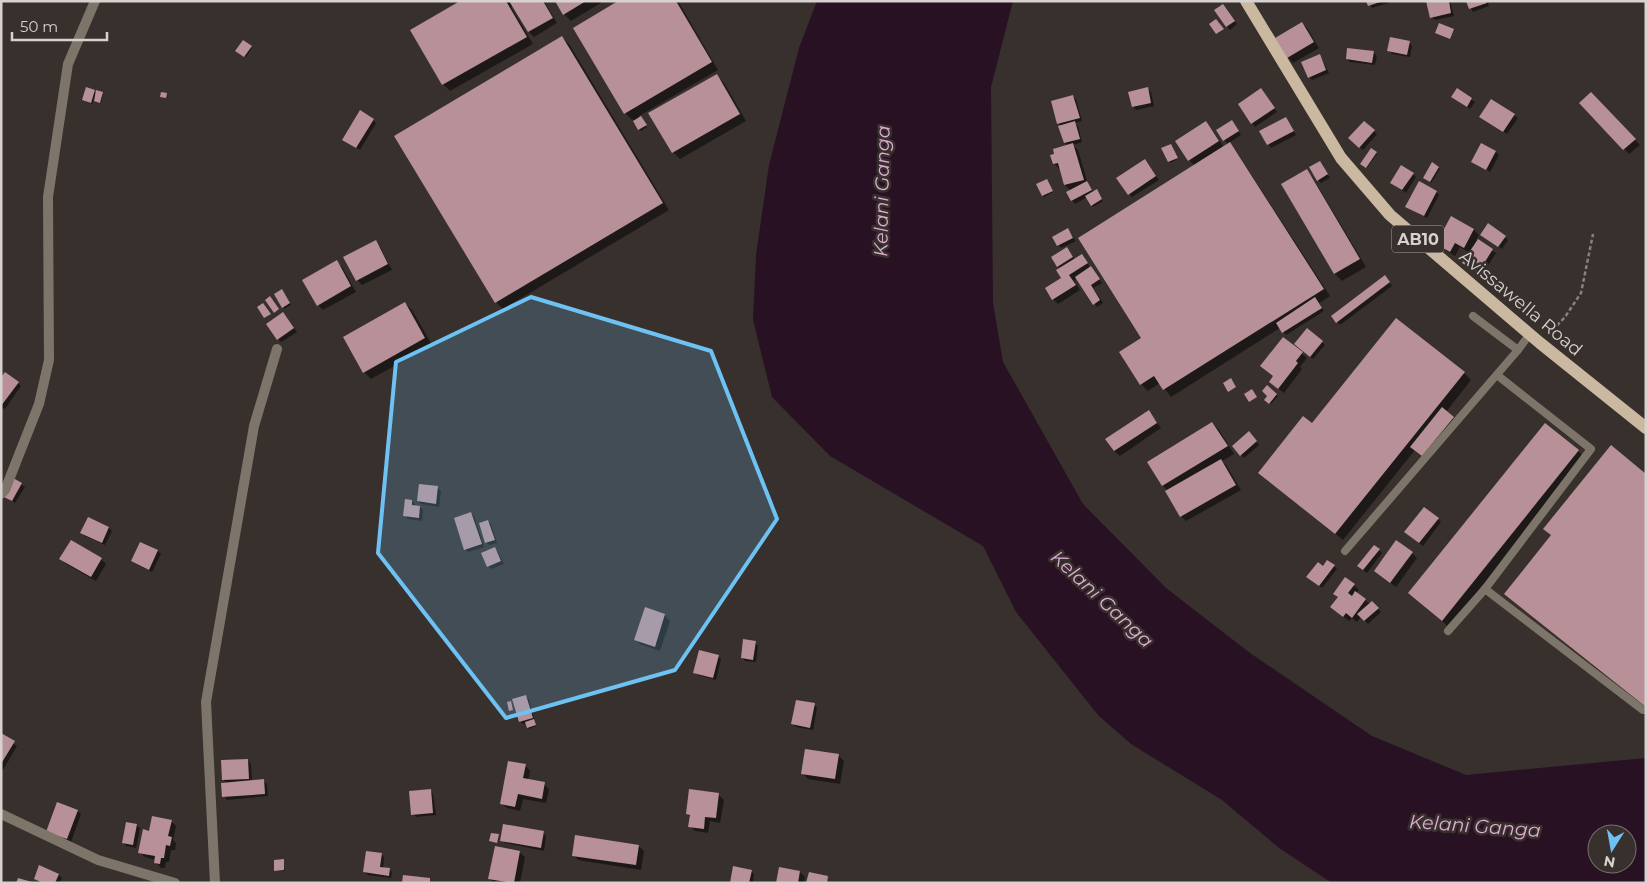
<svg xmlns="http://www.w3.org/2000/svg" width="1647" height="884" font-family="Montserrat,sans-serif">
	<rect width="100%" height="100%" fill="#38302d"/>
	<path fill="#271122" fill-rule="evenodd" d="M817,1H1013L991,87L993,303L1003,362L1083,504L1166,588L1250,653L1372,736L1466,775L1646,758V883H1332L1279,848L1222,800L1131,744L1098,715L1016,612L983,546L830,456L772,397L753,320L756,255L769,165L799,48ZM1597,834H1627V864H1597Z"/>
	<g fill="#0007">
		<path d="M463,1H544L557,23L534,37L529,32L513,6L511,7L533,44L450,91L443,84Z"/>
		<path d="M556,1H604L571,21L564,14Z"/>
		<path d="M620,1H678L718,70L639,116L647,127L641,131L633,119L632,120L625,113Z"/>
		<path d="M1368,1H1388L1389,3L1372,8Z"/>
		<path d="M1428,1H1450L1454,16L1435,20L1431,17Z"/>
		<path d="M1467,1H1487L1489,6L1473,12Z"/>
		<path d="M1223,6L1237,24L1230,30L1216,11Z"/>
		<path d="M1302,23L1307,28L1319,48L1293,63L1288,57Z"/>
		<path d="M562,37L569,44L669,210L503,309L496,302L396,136Z"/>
		<path d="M1409,42L1412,46L1410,57L1392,54L1389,50Z"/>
		<path d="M251,47L252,48L246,57L238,52Z"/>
		<path d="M1373,52L1377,56L1375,65L1350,62L1347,59Z"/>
		<path d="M1319,56L1322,59L1329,73L1312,80L1309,77Z"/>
		<path d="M717,76L724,83L746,121L680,159L673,152Z"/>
		<path d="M1147,89L1151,92L1154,106L1136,110L1133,107Z"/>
		<path d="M1457,90L1475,102L1470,109L1456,100Z"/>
		<path d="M94,91L97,94H103L101,103L94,99L92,104L83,100Z"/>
		<path d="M1264,93L1277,112L1255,127L1239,105Z"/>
		<path d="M1591,94L1640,145L1629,154L1581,103Z"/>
		<path d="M1073,96L1076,99L1082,121L1075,123L1078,126L1082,142L1073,145L1078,150L1088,184L1094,193L1098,192L1103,201L1093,207L1087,197L1075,204L1072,200L1071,191L1065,185L1060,168L1059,169L1054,163L1068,146L1065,143L1062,126L1058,123Z"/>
		<path d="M1492,100L1518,118L1507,134L1484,120Z"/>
		<path d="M1286,119L1296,135L1271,148L1261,131Z"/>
		<path d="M373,120L376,123L360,150L344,140Z"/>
		<path d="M1206,122L1224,147L1228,145L1218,131L1235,125L1241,135L1229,143L1236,151L1330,296L1319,303L1324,311L1286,335L1280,328L1171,397L1160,383L1148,391L1141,384L1143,338L1195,166L1189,160Z"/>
		<path d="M1364,122L1377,134L1363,150L1350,138Z"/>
		<path d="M1172,146L1178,159L1170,163L1163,149Z"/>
		<path d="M1371,150L1377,154L1367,168L1362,164Z"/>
		<path d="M1496,152L1499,155L1490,172L1473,161Z"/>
		<path d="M1320,162L1330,178L1321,183L1318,180Z"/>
		<path d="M1148,164L1159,180L1132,197L1129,194Z"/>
		<path d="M1433,164L1440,169L1431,183L1425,179Z"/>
		<path d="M1306,171L1313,178L1366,267L1342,281L1335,274L1282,185Z"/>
		<path d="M1413,174L1416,177L1406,193L1395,186Z"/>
		<path d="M1048,182L1053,192L1044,197L1043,195Z"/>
		<path d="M1436,192L1439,195L1427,218L1407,207Z"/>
		<path d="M1452,218L1474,230L1479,235L1476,240L1496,253L1482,275L1467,266L1470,253L1460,247L1455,256L1443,249L1438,244Z"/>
		<path d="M1068,230L1076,241L1061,248L1058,245Z"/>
		<path d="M1505,237L1508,240L1502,249L1485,238Z"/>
		<path d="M375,242L380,247L392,270L362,285L357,280Z"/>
		<path d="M1067,249L1075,259L1081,255L1102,283L1093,288L1103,303L1097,307L1077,278L1074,280L1080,290L1058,304L1053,299L1063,278L1058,266Z"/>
		<path d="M337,262L342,267L356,292L323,310L318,305Z"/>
		<path d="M1388,280L1392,286L1340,325L1337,322Z"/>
		<path d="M283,292L291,305L284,309L276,294Z"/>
		<path d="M405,303L412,310L432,345L371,379L364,372Z"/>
		<path d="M286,317L297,332L281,342L278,339Z"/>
		<path d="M1283,339L1307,358L1300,367L1302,369L1284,393L1276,387L1274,377L1261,366Z"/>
		<path d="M1322,342L1325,345L1313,359L1299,347Z"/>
		<path d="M1464,373L1471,380L1446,412L1458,423L1428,460L1415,450L1343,540L1267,480L1312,425Z"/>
		<path d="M1,380L18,383L21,386L5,409L1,407Z"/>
		<path d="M1267,387L1278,396L1271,404L1266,400L1269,396Z"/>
		<path d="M1149,412L1161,428L1120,456L1114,451Z"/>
		<path d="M1212,423L1219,430L1234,454L1222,461L1226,465L1241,490L1186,521L1181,516L1168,491L1163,486L1148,462Z"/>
		<path d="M1249,433L1259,445L1244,458L1233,447Z"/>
		<path d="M1578,451L1585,458L1449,627L1409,593Z"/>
		<path d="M14,480L25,487L15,503L4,495Z"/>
		<path d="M438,488L441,491L439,507L421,504L418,501Z"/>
		<path d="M412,501L415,504V507H420L423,510L422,521L408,519L405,516Z"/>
		<path d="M471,513L474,516L484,547L468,552L465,549Z"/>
		<path d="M89,519L109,528L112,531L105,545L85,536L82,533Z"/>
		<path d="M1438,519L1441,522L1423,546L1409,535Z"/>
		<path d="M488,521L491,524L497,543L489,545L486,542Z"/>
		<path d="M141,543L158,551L161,554L152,572L136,564L132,561Z"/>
		<path d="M495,549L498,552L504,564L491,569L488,566Z"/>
		<path d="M1379,550L1382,553L1367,573L1362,569Z"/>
		<path d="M1412,553L1417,558L1396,587L1381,576Z"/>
		<path d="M61,559H101L106,564L96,581L66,564Z"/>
		<path d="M1334,566L1337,569L1322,588L1311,580L1323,568Z"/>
		<path d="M1354,585L1359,590L1356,593L1370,604L1372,602L1381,612L1368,624L1361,617L1357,622L1352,618L1349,621L1337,612L1339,598L1334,593Z"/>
		<path d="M645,609L665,616L670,621L660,651L640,644L635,639Z"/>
		<path d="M755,643L758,646L756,662L745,661L742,657Z"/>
		<path d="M718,656L721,659L716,680L698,675L695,672Z"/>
		<path d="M525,696L529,699L536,726L529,729L526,723L523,724L520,721Z"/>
		<path d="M814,705L817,708L813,730L796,727L793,724Z"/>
		<path d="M1,735L17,746L3,770L1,769Z"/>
		<path d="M806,750L839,756L844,761L840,784L808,779L803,774Z"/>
		<path d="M248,760L251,764L252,781H263L267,784L268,796L227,800L224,796L227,784L223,779Z"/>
		<path d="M525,765L530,771L528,781L544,784L549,789L546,803L523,799L520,811L507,808L501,803Z"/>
		<path d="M430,790L433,794L436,815L416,817L413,814Z"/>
		<path d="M718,794L724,800L720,823L710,821L708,833L695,831L690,826L691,817L687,814Z"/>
		<path d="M78,811L81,814L71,842L51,835Z"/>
		<path d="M171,821L176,826L173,840L176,843L175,850H171L169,862H166L165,868H161L156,862V860L145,857L140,852L150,832Z"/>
		<path d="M136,825L140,828L136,848L126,846L123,842Z"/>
		<path d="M543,833L546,836L544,851L505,843L502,840Z"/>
		<path d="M639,846L644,851L641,870L578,860L573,855Z"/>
		<path d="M519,852L525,857L520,883H494L490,878Z"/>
		<path d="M381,854L384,857L383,868L389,869L392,872L391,878L368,875L364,872Z"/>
		<path d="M283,861L285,871H277L275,870Z"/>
		<path d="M780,868L800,872L805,877L804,883H777Z"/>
		<path d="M751,871L754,874L753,883H731Z"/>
		<path d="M59,875L62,878L60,883H41L35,879Z"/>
	</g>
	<g fill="#b79197">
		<path d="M460,1H506L527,37L442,85L410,30Z"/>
		<path d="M509,1H543L553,18L528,32Z"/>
		<path d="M555,1H586L563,15Z"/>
		<path d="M618,1H676L712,62L624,114L573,28Z"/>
		<path d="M1366,1H1380V2L1368,6Z"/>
		<path d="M1426,1H1449L1451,13L1430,18Z"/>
		<path d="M1466,1H1486L1487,3L1469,9Z"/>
		<path d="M1223,4L1235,21L1226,27L1214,10Z"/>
		<path d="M1216,19L1224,29L1216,34L1209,24Z"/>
		<path d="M1302,22L1314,42L1287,58L1275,38Z"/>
		<path d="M1439,23L1454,29L1450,39L1435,33Z"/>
		<path d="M562,36L663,203L495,303L394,136Z"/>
		<path d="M1390,37L1410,41L1407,55L1387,51Z"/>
		<path d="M243,40L252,46L244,57L235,51Z"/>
		<path d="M1347,48L1374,51L1372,63L1346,59Z"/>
		<path d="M1320,54L1326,70L1308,78L1301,62Z"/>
		<path d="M717,74L740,114L672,153L648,113Z"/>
		<path d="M86,87L95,90L91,103L82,100Z"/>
		<path d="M1148,87L1151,103L1132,107L1128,92Z"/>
		<path d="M1261,88L1275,108L1251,124L1238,104Z"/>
		<path d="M1457,88L1472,98L1467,107L1451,97Z"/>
		<path d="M96,90L103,92L100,103L94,101Z"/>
		<path d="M161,92L167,93L166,98L160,97Z"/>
		<path d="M1591,92L1636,139L1623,150L1579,103Z"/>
		<path d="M1073,95L1080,118L1057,124L1051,101Z"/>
		<path d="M1491,99L1515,114L1503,132L1479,117Z"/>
		<path d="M360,110L374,119L356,148L342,140Z"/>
		<path d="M641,116L647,125L638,130L633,121Z"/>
		<path d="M1286,117L1294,131L1267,145L1259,131Z"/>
		<path d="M1232,120L1239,131L1223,141L1216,130Z"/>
		<path d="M1075,121L1080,139L1064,143L1058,126Z"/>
		<path d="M1206,121L1219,141L1188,161L1175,141Z"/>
		<path d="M1364,121L1375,130L1359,148L1348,138Z"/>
		<path d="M1230,142L1324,289L1163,390L1154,376L1140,385L1119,352L1141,338L1078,238Z"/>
		<path d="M1073,143L1084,180L1064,185L1058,163L1053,164L1050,155L1054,154L1053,149Z"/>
		<path d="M1481,143L1496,151L1486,170L1471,162Z"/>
		<path d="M1171,144L1178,158L1168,162L1161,148Z"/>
		<path d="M1371,148L1377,152L1366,168L1360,164Z"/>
		<path d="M1145,159L1156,176L1128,195L1116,178Z"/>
		<path d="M1320,161L1328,174L1317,181L1309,167Z"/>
		<path d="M1432,162L1439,167L1430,182L1423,178Z"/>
		<path d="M1401,165L1414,173L1402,190L1390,183Z"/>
		<path d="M1307,169L1360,259L1334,274L1281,184Z"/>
		<path d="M1047,179L1053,191L1042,196L1036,184Z"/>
		<path d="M1087,181L1092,190L1071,201L1066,192Z"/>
		<path d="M1419,181L1437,191L1424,216L1405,207Z"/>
		<path d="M1097,189L1102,199L1091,206L1085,196Z"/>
		<path d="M1451,216L1474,229L1464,248L1455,243L1450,252L1436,244Z"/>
		<path d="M1488,223L1506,236L1498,247L1480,235Z"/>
		<path d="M1068,228L1073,238L1057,246L1052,237Z"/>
		<path d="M1478,239L1493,249L1478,273L1462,263Z"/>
		<path d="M376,240L388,264L356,281L343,257Z"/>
		<path d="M1067,247L1073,257L1057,267L1051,257Z"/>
		<path d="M1082,254L1088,263L1069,275L1076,285L1052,300L1045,288L1061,278L1056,270Z"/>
		<path d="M337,260L351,286L317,306L302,280Z"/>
		<path d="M1091,266L1100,279L1091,285L1100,300L1093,305L1075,277Z"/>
		<path d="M1385,275L1390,282L1336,323L1331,316Z"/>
		<path d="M282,289L290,303L282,308L274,294Z"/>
		<path d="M270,296L279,309L274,313L265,300Z"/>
		<path d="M1315,297L1322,308L1282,333L1276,323Z"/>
		<path d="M405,302L425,338L363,373L343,337Z"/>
		<path d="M263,303L271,314L264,318L257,307Z"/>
		<path d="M283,312L294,328L277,340L266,324Z"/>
		<path d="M1396,318L1465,372L1335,534L1258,473L1303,416L1312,423Z"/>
		<path d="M1307,328L1323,341L1310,357L1294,344Z"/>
		<path d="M1283,337L1303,352L1296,361L1298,363L1278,389L1269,382L1273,376L1260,366Z"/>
		<path d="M5,372L19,382L1,406V377Z"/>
		<path d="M1231,378L1236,387L1228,392L1223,383Z"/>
		<path d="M1267,385L1277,394L1269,404L1264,400L1267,396L1262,391Z"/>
		<path d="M1252,389L1257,397L1249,402L1244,394Z"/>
		<path d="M1442,407L1454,417L1422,456L1410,447Z"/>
		<path d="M1149,410L1157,423L1114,451L1105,439Z"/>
		<path d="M1212,422L1228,446L1162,486L1147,462Z"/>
		<path d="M1545,423L1579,450L1442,621L1408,593Z"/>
		<path d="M1249,431L1257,441L1240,456L1232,446Z"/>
		<path d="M1611,445L1646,474V707L1504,594L1551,535L1543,529Z"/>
		<path d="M1221,459L1236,485L1180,517L1165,491Z"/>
		<path d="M13,478L22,483L12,501L2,496Z"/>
		<path d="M419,484L438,486L436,504L417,501Z"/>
		<path d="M405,499L412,500V505L420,506L419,518L403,516Z"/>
		<path d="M1424,507L1439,518L1419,543L1404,532Z"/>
		<path d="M471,512L482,544L464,550L454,518Z"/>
		<path d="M88,517L109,527L102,543L80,533Z"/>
		<path d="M488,520L495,540L485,543L479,523Z"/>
		<path d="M71,540L102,558L91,577L59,559Z"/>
		<path d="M1396,540L1413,552L1390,583L1374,571Z"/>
		<path d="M140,542L158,550L149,570L131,561Z"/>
		<path d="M1374,545L1380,549L1363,570L1357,566Z"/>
		<path d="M495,547L501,561L487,567L481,553Z"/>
		<path d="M1327,560L1335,565L1319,586L1306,577L1318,562L1323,566Z"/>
		<path d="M1345,577L1355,584L1348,593L1352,596L1355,591L1366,599L1352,618L1346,613L1343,617L1330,607L1338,597L1333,594Z"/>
		<path d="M1372,601L1379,608L1364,621L1357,614Z"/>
		<path d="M645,607L665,614L655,647L634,640Z"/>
		<path d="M743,639L756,641L753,660L741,658Z"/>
		<path d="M699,650L719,655L713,678L693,673Z"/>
		<path d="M526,695L533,718L519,722L512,699Z"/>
		<path d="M796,700L815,703L810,728L791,724Z"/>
		<path d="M511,701L513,710L509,711L507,702Z"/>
		<path d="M534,719L536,725L527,728L525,722Z"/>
		<path d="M1,733L15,741L1,764Z"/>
		<path d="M805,749L839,754L835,779L801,774Z"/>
		<path d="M248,759L249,779L222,780L221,760Z"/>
		<path d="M508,761L526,764L523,778L545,782L542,799L518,794L515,807L500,804Z"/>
		<path d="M264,779L265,794L222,797L221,783Z"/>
		<path d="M431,789L433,813L411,815L409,791Z"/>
		<path d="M689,789L719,793L716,818L705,817L704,829L688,827L690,815L686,814Z"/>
		<path d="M57,802L78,810L67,839L46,832Z"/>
		<path d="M152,816L172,820L168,836L172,837L170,846L166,845L164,858H161L160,864L154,863L155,856L138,853L143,829L149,831Z"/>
		<path d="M126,822L137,824L133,845L122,843Z"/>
		<path d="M503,824L544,831L541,848L500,841Z"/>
		<path d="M491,833L499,834L497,843L489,841Z"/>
		<path d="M575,835L639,845L636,865L572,856Z"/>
		<path d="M495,846L520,851L514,883L488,879Z"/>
		<path d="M366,851L382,853L380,867L390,868L389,876L363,872Z"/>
		<path d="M284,859V870L274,871V860Z"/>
		<path d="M39,865L59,874L55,883H43L34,879Z"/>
		<path d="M733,866L752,870L749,883H730Z"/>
		<path d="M779,867L800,871L798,883H776Z"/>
		<path d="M809,872L828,876L827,883H806Z"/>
		<path d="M403,875L430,878V883H402Z"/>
		<path d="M18,878L32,882V883H16Z"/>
	</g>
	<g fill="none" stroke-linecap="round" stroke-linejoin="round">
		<path stroke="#87807d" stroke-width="2.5" stroke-dasharray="4 2.5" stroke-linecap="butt" d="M1548,335L1565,317L1581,293L1593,234"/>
		<g stroke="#7e756a" stroke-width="8">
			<path d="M1518,350L1529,335"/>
			<path d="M1345,551L1518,350L1473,316"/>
			<path d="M1485,589L1643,710H1646"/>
			<path d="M1448,631L1485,589L1591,449L1497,375"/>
		</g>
		<g stroke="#7e756a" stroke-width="10">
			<path d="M1,494L5,490L39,404L49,360L48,197L68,64L95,1"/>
			<path d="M215,883L206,702L254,426L277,349"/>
		</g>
		<path stroke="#7e756a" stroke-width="10" d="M1,814L98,860L175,883"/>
		<path stroke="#cab8a0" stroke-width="12" d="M1246,1L1341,158L1390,215L1540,343L1646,428"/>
	</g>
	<path fill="#6ec2f3" fill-opacity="0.2" stroke="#6ec2f3" stroke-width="4" stroke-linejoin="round" d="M531,297L711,351L777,519L675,670L506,718L378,553L396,362Z"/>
	<g text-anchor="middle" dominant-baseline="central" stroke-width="5" stroke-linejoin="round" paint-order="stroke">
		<rect fill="#38302d" stroke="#a7a19e" stroke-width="1" x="1392" y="225.5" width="52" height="27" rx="4"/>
		<g font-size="16" font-weight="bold" fill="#d7d1cf">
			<text x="1418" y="239">AB10</text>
		</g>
		<g font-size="18" fill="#d7d1cf" stroke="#38302d">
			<text transform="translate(1521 303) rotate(40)">Avissawella Road</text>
		</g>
		<g font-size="19" font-style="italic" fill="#dfadd2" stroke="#38302d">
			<text transform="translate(882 191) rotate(-89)">Kelani Ganga</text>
			<text transform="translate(1102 599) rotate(43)">Kelani Ganga</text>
			<text transform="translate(1475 826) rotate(4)">Kelani Ganga</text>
		</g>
	</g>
	<rect width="1647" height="884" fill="none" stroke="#d7d1cf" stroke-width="5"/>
	<g transform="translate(1612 849) rotate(191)"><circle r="24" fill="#38302d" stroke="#78706e"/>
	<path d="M0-4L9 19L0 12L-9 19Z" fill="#6ec2f3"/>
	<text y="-8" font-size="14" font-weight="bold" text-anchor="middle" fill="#d7d1cf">N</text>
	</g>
	<path d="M12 32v8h95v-8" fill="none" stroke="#d7d1cf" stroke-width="2.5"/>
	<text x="20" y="32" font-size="15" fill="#d7d1cf" stroke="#38302d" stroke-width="4" paint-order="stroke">50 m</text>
</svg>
